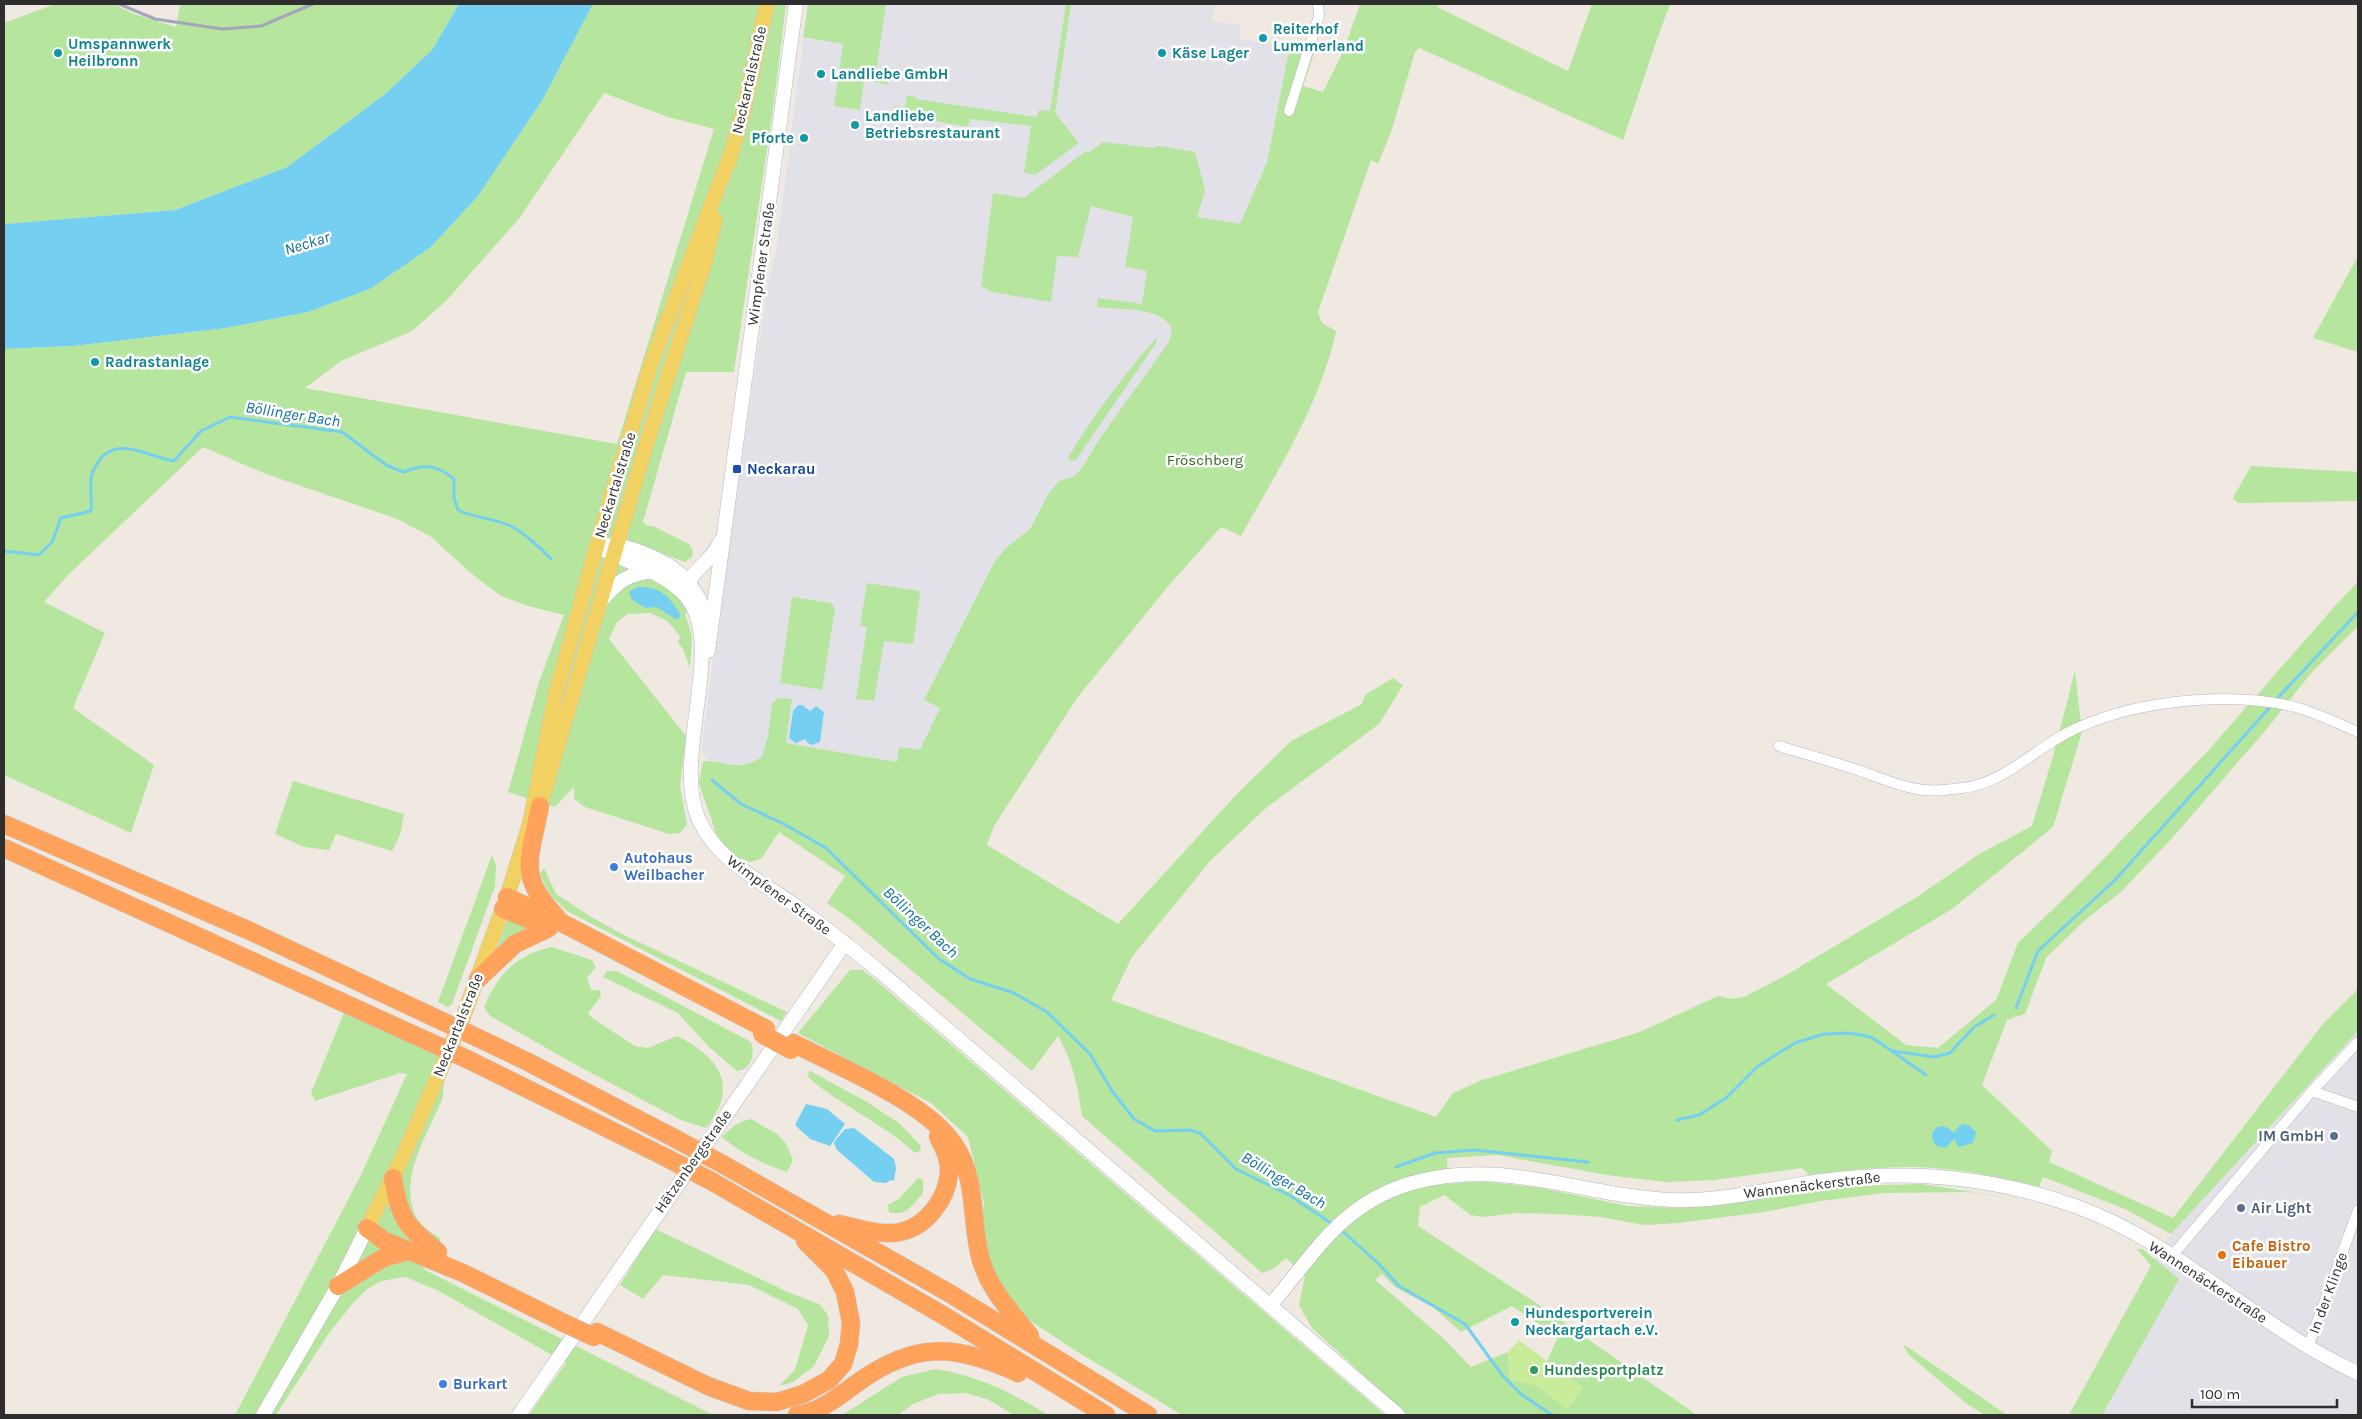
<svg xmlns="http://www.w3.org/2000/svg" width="2362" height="1419" font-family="Karla,sans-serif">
	<rect width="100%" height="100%" fill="#efe9e1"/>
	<g fill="#e3e1e8">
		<path d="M808,4H1215L1212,21L1241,25L1239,39L1290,46L1267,162L1240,224L1207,289L920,750L897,762L786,743L792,700L772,704L768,736L762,757L749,765L734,767L708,761L702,751V744L730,532L769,280L776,251Z"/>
		<path d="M2358,1031V1415H2069L2164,1242Z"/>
	</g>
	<g fill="#b6e59e" fill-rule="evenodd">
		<path d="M55,4H113L134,14L176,27L180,4H459L432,50L384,95L287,167L175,210L4,224V23Z"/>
		<path d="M593,4H786L774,102L734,372H686L643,522L647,526H653L689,544L693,551L692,557L685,562L637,544L688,611L685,613L692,637L690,668L683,649L678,643L680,636L667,621L651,613L628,614L617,622L609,639L686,736L680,786L687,825L680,833L669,834L585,807L574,799V787L555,807L508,792L539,682L564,615L528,606L501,596L472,574L430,536L395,518L266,474L203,447L68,575L44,602L105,633L73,708L154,765L131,833L4,775V349L73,346L226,328L308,312L370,289L431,247L478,196L543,99ZM604,93L668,117L714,129L617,444L305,388L341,361L412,331L446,301L518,220Z"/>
		<path d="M808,4H886L876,72L890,85L864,80L860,110L834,106L843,44L803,37Z"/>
		<path d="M1066,4H1071L1055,113L1079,143L1038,173L1035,175L1024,172L1031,126L970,119L968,127L929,120V113L893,108L894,106L905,107L907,95L916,97V99L1037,117L1039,110L1050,111Z"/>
		<path d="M1360,4H1438L1437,7L1568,71L1592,4H1670C1653,48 1639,95 1623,140L1419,48L1415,52L1392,129L1378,164L1371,160L1318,312L1322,323L1336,331C1320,405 1278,470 1241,536L1221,527L1170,584L1077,698L994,826L987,845L1118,924L1236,795L1291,741L1362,704L1365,695L1393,678L1403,685L1379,724L1266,808L1211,860L1132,957L1111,1000L1436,1117L1453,1093L1482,1080L1640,1032L1718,996L1731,999L1744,997L1783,977L1917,897L1981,853L2032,826L2053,756L2075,671L2082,732L2053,827L1952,909L1826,984L1906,1045L1938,1048L1996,1000L2018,943L2086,877L2207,752L2335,606L2358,582V626L2312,672L2265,731L2173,837L2121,892L2085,920L2046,958L2025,1014L2007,1020L1982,1085L2052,1151L2049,1162L2173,1218L2323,1024L2358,989V1031L2171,1234L2125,1209L2043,1177L2039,1187C2008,1179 1977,1172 1944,1169C1900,1164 1854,1170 1809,1175L1802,1168L1714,1180L1665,1182L1607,1175L1497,1155L1447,1158L1448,1184L1481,1181L1541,1188L1628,1206L1679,1208L1847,1186L1922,1184L2016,1199L1969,1192L1884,1193L1821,1201L1764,1212L1679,1223L1644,1225L1601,1217L1558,1214L1517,1213L1483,1217L1471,1215L1444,1195L1420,1207L1418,1226L1530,1299L1697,1415H1407L1312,1328L1299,1305L1305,1276L1286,1258L1273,1269L1262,1273L1082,1116C1078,1087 1073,1062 1058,1036L1032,1071L851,920L827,903L845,876L779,832L761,859L751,862L739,858L718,839L699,783L703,761C731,761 734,773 762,757L768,736L772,704L778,698L792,699L786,743L897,762L899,747L920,750L940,708L924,700L995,561L1006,548L1030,529L1049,493L1059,481L1073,477L1082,468L1098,441L1169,342L1172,329C1162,306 1119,310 1097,307L1098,298L1142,304L1147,271L1125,267L1133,217L1091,206L1078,257L1057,256L1051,302L992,292L981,286L993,193L1024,198L1086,151L1088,153L1103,142L1155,148L1158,146L1195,152L1205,190L1197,217L1240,224L1267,162L1290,46L1315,50L1303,86L1323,92L1344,50ZM1382,1274L1395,1287L1434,1308L1461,1332L1512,1306L1558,1337L1547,1361L1583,1388L1567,1409L1538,1386L1510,1379L1508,1352L1471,1367L1444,1339L1375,1280Z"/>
		<path d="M2358,256V352L2313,338Z"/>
		<path d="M1157,337L1156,343L1076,460L1070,461L1068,458C1093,416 1124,374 1157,337Z"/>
		<path d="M2251,466L2358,472V501L2238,503L2233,498Z"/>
		<path d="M867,583L919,591L920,595L913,644L884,641L874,701L856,699L867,627L860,625Z"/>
		<path d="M792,597L831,603L835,609L822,690L780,683Z"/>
		<path d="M293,781L404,814L400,835L392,851L336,834L329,850L304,847L275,834Z"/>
		<path d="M492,855L496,865L495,886L452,1004L448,1007L438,1002Z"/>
		<path d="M544,868L556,894L591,917L626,936L787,1012L781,1021L567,911L550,895L540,874Z"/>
		<path d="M508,919L531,927L497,948Z"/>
		<path d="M551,947L592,960L596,967L587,978L591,990H600L601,996L588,1013L592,1018L635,1046L648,1048L677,1036C719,1057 740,1086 706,1128L681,1120L578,1066L490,1016L484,1007C499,973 515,956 551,947Z"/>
		<path d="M850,970H862L873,978L1385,1415H1182L1073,1349L1032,1322L1013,1304L986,1259L981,1224L984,1204L968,1137L931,1103L798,1033Z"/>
		<path d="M607,971H617L751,1042C755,1055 752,1069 737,1071L708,1046L678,1013L603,977Z"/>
		<path d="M344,1013L452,1062C450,1069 445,1076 444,1083C443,1091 444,1095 441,1102C428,1133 400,1177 414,1212C418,1224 430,1232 441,1239L423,1269L713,1415H529L566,1363L437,1290L405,1277L392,1279L379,1282L366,1290L353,1303L329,1333L276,1415H235L360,1177L407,1074L400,1073L315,1101L311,1093Z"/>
		<path d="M810,1071L867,1102L900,1124L921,1146L920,1151L915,1153C882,1122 840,1106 807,1076Z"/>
		<path d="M752,1119C776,1137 781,1128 793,1160L787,1172C765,1165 740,1153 722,1137C731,1127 739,1121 752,1119Z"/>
		<path d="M918,1178L923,1180V1193C913,1205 906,1217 889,1212L888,1205L899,1199Z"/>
		<path d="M655,1229L790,1293L819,1304L828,1315L829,1336L814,1366L793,1382L779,1386L795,1370L808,1325L798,1309L749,1285L663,1275L643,1299L620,1285Z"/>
		<path d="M2137,1249H2142L2179,1279L2102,1415H2069L2151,1266Z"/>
		<path d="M1903,1344L2007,1415H1985L1967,1404L1908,1354Z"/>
		<path d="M936,1369C981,1377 1010,1392 1048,1415H1014L989,1400L966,1393L939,1394L913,1404L898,1415H842L902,1377Z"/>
	</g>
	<path fill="#c9ec9a" d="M1519,1340L1583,1388L1567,1409L1538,1386L1510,1379L1508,1352Z"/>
	<g fill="#75cff0">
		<path d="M459,4H593L543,99L478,196L431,247L370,289L308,312L226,328L73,346L4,349V224L175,210L287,167L384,95L432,50Z"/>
		<path d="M637,587C661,587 668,595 680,614L679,619H675L657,607L646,608L632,600L629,592Z"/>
		<path d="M798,705H802L810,711L816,706L824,712L820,742L812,745L808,743L805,739L796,743L789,738L793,711Z"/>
		<path d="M806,1104L827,1109L845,1124L830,1146L810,1139L795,1125Z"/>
		<path d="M1963,1124L1968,1125L1976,1132L1973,1143L1959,1147L1954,1139L1946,1148L1936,1146C1925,1130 1941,1118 1954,1133L1959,1126Z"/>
		<path d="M854,1128L894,1159L896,1168L894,1181L891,1180L886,1183L874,1182L836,1149L834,1142L845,1129Z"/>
	</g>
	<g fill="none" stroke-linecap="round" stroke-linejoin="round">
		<g stroke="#75cff0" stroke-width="3">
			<path d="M4,551L39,555L52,542L61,518L91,511C92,500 90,490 91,479C91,473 97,463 101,458C120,437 149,457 174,461L201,431L230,417L342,432L386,465L403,472C424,464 436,464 454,479V498L458,510C474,518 493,518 511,526C526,534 539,547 551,559"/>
			<path d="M2275,701L2358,612"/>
			<path d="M712,780L741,804L784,824L826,848L938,958L970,979L1014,993L1047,1012L1090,1054L1112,1091L1134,1119L1155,1131L1190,1130L1200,1133L1236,1169L1289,1195L1334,1225"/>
			<path d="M2016,1008L2038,951L2115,880L2271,706"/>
			<path d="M1892,1051L1926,1075"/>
			<path d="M1677,1120L1699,1115L1726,1098L1758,1066L1795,1043L1824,1034L1850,1033L1871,1037L1892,1051L1934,1057L1950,1053L1974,1027L1994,1015"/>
			<path d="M1396,1167L1435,1153L1475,1150L1588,1162"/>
			<path d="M1341,1230L1378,1263L1399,1286L1465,1324L1502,1375L1522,1395L1552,1415"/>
		</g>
		<defs>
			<g id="street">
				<path d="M1289,111L1319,16L1318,4"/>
				<path d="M1779,746C1808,755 1838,763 1866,773C1883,779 1899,786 1917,789C1931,792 1948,790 1962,788C2002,784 2032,752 2065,734C2127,701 2227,690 2295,707C2317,713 2337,723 2358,732"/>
				<path d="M2312,1091L2358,1107"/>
				<path d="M2171,1257L2312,1091L2358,1042"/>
				<path d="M2308,1347L2358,1210"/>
			</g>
			<g id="secondary">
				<path d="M596,545C624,563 657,568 682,592C731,639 670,755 699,820C718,862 763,882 797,907C825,927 852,949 878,970L1398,1415"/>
				<path d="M607,545C622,545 635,549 648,555C683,569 699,589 709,625"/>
				<path d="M685,588C692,570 713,560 720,542"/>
				<path d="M601,601C618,581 627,574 654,571"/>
				<path d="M708,651L796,4"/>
				<path d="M1270,1306C1314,1254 1342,1203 1412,1183C1501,1157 1583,1196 1672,1200C1722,1202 1772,1188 1821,1181C1906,1169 1993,1177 2075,1206C2179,1243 2258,1328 2358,1373"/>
				<path d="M263,1415L338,1286L367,1228"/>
				<path d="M519,1415L845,943"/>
			</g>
			<g id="primary">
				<path d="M728,164L743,113L767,4"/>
				<path d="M542,799L646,445L704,264L715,220"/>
				<path d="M367,1228L405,1152L462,1020L507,897L530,823L556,693L603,523L652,361L730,156"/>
			</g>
			<g id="highway">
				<path d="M540,806C531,856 516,876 556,916"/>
				<path d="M507,897L564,924L766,1029"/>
				<path d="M503,909L533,921"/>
				<path d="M478,979L515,944L549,928"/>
				<path d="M478,1038L526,1061L676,1139"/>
				<path d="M793,1043C841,1068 927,1102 955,1146C978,1180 970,1222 981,1260C990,1291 1011,1311 1030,1336"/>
				<path d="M469,1060L665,1157"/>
				<path d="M724,1165L949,1293L1148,1415"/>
				<path d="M393,1178C399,1219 407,1227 438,1252"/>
				<path d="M713,1182L941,1314L1106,1415"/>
				<path d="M839,1224C858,1228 881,1236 900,1232C926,1227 947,1199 949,1173C950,1160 945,1149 938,1137"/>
				<path d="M367,1228L383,1240L463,1273L564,1323"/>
				<path d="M338,1286L383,1258L408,1251"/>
				<path d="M597,1332L708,1386L749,1401L777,1402L803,1394L829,1380L843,1364L849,1344L851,1323L845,1292L834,1270L805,1241"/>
				<path d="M797,1415C820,1412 838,1397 857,1383C915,1341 955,1344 1018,1373"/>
			</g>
		</defs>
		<use href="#street" stroke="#b4b7c1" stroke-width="11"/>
		<use href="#secondary" stroke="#b4b7c1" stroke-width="15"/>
		<use href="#primary" stroke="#c9c9c9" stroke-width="16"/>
		<use href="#highway" stroke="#c9c9c9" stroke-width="19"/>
		<use href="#street" stroke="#fff" stroke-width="10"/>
		<use href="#secondary" stroke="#fff" stroke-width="14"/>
		<use href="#primary" stroke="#f2d163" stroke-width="15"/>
		<use href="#highway" stroke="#ffa35c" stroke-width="18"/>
		<path stroke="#a3a6b8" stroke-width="3" d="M119,4L155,19L222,29L261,26L313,4"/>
		<defs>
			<g id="highway-bridge">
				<path d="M4,824L250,931L478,1038"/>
				<path d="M4,848L469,1060"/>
				<path d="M762,1034L791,1050"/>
				<path d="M676,1139L724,1165"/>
				<path d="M665,1157L713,1182"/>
				<path d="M564,1323L594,1337"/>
			</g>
		</defs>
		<use href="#highway-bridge" stroke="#c9c9c9" stroke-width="19" stroke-linecap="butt"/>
		<use href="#highway-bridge" stroke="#ffa35c" stroke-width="18"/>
	</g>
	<g fill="#0f9aa8" stroke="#fff" stroke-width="2">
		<circle cx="1263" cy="38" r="5"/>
		<circle cx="58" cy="53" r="5"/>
		<circle cx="1162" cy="53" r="5"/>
		<circle cx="821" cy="74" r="5"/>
		<circle cx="855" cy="125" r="5"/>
		<circle cx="804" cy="138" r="5"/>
		<circle cx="95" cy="362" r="5"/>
		<circle cx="1515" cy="1322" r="5"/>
	</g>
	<rect fill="#1a4fb4" stroke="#fff" stroke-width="2" x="732" y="464" width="10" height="10" rx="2.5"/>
	<g fill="#3f7fe0" stroke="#fff" stroke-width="2">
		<circle cx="614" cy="867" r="5"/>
		<circle cx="443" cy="1384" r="5"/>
	</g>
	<g fill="#5c6f8a" stroke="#fff" stroke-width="2">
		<circle cx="2334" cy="1136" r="5"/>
		<circle cx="2241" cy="1208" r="5"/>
	</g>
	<circle fill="#e8710a" stroke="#fff" stroke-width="2" cx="2222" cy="1255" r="5"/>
	<circle fill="#2e9e5b" stroke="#fff" stroke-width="2" cx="1534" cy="1370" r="5"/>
	<g text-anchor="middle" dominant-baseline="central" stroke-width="5" stroke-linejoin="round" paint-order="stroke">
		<g font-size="15" font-weight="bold" fill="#0d838f" stroke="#fff" text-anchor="start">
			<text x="1273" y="29">Reiterhof<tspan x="1273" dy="17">Lummerland</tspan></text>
			<text x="68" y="44">Umspannwerk<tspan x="68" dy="17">Heilbronn</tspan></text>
			<text x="1172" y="53">Käse Lager</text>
			<text x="831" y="74">Landliebe GmbH</text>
			<text x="865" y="116">Landliebe<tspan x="865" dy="17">Betriebsrestaurant</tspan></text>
			<text x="794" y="138" text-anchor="end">Pforte</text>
			<text x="105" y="362">Radrastanlage</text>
			<text x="1525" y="1313">Hundesportverein<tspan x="1525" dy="17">Neckargartach e.V.</tspan></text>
		</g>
		<g font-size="15" fill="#2e2e2e" stroke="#fff">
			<text transform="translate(749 80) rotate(-77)">Neckartalstraße</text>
			<text transform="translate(761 264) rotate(-82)">Wimpfener Straße</text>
			<text transform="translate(615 485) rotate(-73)">Neckartalstraße</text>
			<text transform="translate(779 895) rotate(36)">Wimpfener Straße</text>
			<text transform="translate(458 1025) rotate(-68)">Neckartalstraße</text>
			<text transform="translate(693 1161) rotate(-55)">Hätzenbergstraße</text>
			<text transform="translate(1812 1185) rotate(-7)">Wannenäckerstraße</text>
			<text transform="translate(2208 1282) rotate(33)">Wannenäckerstraße</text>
			<text transform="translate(2328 1293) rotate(-70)">In der Klinge</text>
		</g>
		<g font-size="15" fill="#2c6e1b" stroke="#fff">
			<text x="1205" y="460">Fröschberg</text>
		</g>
		<g font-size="15" font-weight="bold" fill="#164399" stroke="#fff" text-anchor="start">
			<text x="747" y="469">Neckarau</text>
		</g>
		<g font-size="15" font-weight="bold" fill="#366cbe" stroke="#fff" text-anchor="start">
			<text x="624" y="858">Autohaus<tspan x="624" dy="17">Weilbacher</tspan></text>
			<text x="453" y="1384">Burkart</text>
		</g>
		<g font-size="15" font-weight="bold" fill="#4e5e75" stroke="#fff" text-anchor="end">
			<text x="2324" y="1136">IM GmbH</text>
			<text x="2251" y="1208" text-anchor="start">Air Light</text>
		</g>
		<g font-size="15" font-weight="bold" fill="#c56008" stroke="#fff" text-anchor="start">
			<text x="2232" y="1246">Cafe Bistro<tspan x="2232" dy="17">Eibauer</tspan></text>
		</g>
		<g font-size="15" font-weight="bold" fill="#27864d" stroke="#fff" text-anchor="start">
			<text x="1544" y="1370">Hundesportplatz</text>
		</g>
		<g font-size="16" font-style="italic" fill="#0d6fa3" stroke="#fff">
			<text transform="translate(307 243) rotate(-17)">Neckar</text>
			<text transform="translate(293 414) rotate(9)">Böllinger Bach</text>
			<text transform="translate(921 922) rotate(43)">Böllinger Bach</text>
			<text transform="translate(1284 1180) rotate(31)">Böllinger Bach</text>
		</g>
	</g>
	<rect width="2362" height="1419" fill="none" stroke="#2e2e2e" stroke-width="10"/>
	<path d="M2192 1399v8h145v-8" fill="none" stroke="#2e2e2e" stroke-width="2.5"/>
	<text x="2200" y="1399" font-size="15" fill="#2e2e2e" stroke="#ffffff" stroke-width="4" paint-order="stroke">100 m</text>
</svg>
